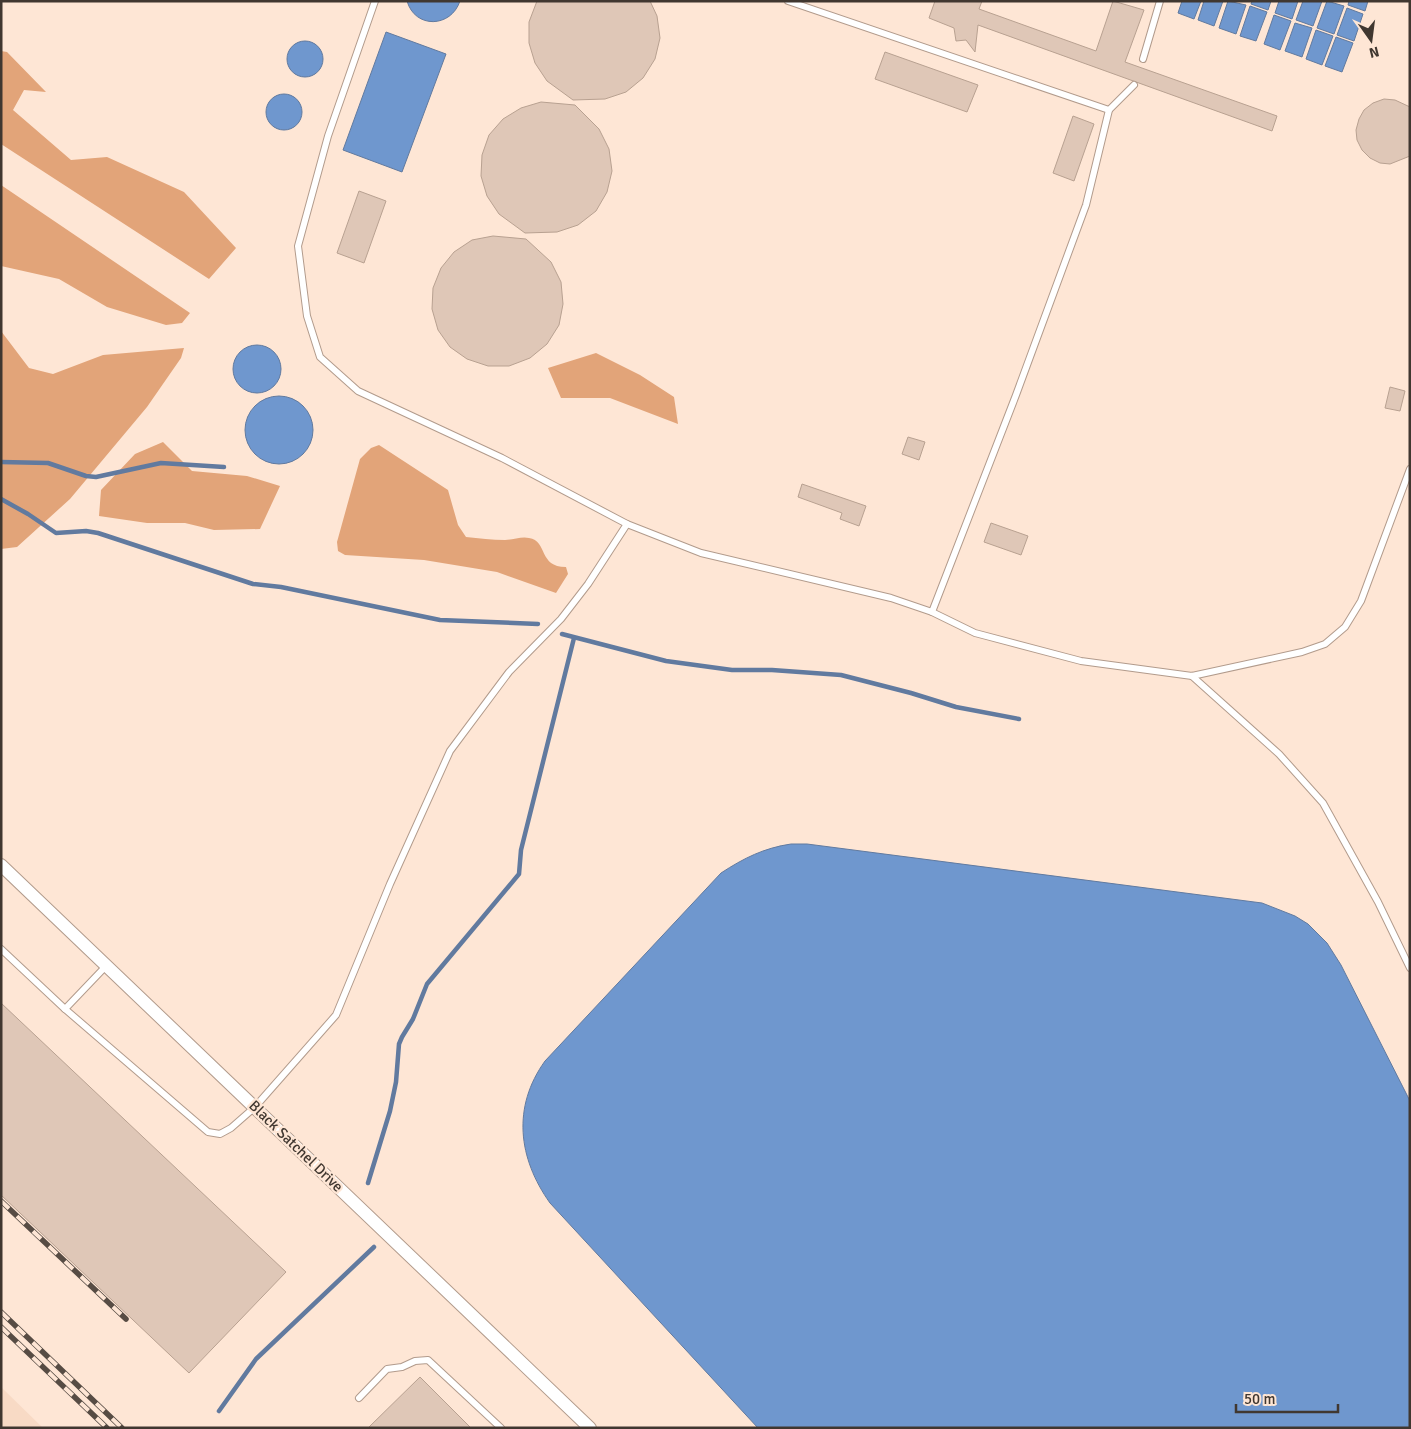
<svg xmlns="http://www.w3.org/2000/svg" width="1411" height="1429" font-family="Signika,sans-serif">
	<rect width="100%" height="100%" fill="#fee6d5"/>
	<path fill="#f8dac5" d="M1,1387L43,1428H1Z"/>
	<g fill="#e2a479">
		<path d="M1,51L7,52L46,92L24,90L13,110L71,160L107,157L184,192L236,248L209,279L1,144Z"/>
		<path d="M1,185L190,313L182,323L166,325L107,307L59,279L1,266Z"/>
		<path d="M1,331L29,368L53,374L103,355L184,348L181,358L147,407L70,499L17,547L1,549Z"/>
		<path d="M596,353L640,375L674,397L678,424L610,398H561L548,368Z"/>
		<path d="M163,442L192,471L247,476L280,486L260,529L214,530L185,523H147L99,516L101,490L135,454Z"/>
		<path d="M379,445L448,490L458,525L466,537C479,538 492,540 505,540C512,540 522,536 529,538C548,541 538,567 566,567L568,574L556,593L497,572L424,560L345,555L338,551L337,542L360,459L371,448Z"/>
	</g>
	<g fill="#6f97ce" stroke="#617a9f">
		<path d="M407,1H460C451,28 415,29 407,1Z"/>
		<path d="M1182,1H1201L1194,19L1178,13Z"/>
		<path d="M1204,1H1223L1214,26L1198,20Z"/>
		<path d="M1228,1L1246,5L1236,34L1219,28Z"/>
		<path d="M1252,1H1271L1268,10L1251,4Z"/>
		<path d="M1279,1H1298L1292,19L1275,13Z"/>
		<path d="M1303,1H1322L1313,26L1296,20Z"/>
		<path d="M1327,1L1344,6L1334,34L1317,28Z"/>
		<path d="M1349,1H1368L1365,11L1348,5Z"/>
		<path d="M1250,6L1267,12L1256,41L1240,36Z"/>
		<path d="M1347,8L1363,14L1354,41L1337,35Z"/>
		<path d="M1274,15L1291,21L1280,50L1264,44Z"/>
		<path d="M1295,23L1312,28L1302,57L1285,51Z"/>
		<path d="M1316,30L1333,36L1322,65L1306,59Z"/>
		<path d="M386,32L446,54L402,172L343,150Z"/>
		<path d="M1336,37L1353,43L1342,72L1325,66Z"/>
		<circle cx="305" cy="59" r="18"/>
		<circle cx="284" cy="112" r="18"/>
		<circle cx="257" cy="369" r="24"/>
		<circle cx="279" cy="430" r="34"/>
		<path d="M791,844H807L1262,903L1295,916L1308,924L1327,943L1341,965L1410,1101V1428H758L550,1203C518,1158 512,1107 545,1061L721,873C744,858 764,848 791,844Z"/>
	</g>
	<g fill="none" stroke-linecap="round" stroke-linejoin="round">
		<g stroke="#617a9f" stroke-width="4.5">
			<path d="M1,462L48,463L86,476L96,477L161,463L224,467"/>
			<path d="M1,499L28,514L56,533L86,531L98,533L253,584L281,587L440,620L538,624"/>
			<path d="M562,634L666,661L732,670H772L841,675L911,693L956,707L1019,719"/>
			<path d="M368,1183L390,1111L396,1082L399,1044L402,1037L413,1019L427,984L519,874L521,850L574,638"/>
			<path d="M219,1411L256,1359L374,1247"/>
		</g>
	</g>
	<g fill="#dfc7b7" stroke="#b8a191">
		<path d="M537,1H650L657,16L660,38L655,59L643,78L626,92L605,99L573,100L547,81L535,63L529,43V22Z"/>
		<path d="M935,1H982L979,9L1096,51L1113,1L1144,10L1125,62L1277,116L1272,131L978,25L975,52L966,40L956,41L954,28L929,18Z"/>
		<path d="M885,52L978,85L967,112L875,79Z"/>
		<path d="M1384,99L1395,100L1410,107V156L1390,164L1380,163L1370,158L1362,150L1357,140L1356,130L1359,119L1364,110L1373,103Z"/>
		<path d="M541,102L575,105L599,129L609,149L612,171L607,192L596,211L578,225L557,232L525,233L499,214L487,196L481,176L482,155L489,135L503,119L521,108Z"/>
		<path d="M1073,116L1094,124L1074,181L1053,173Z"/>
		<path d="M359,191L386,201L364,263L337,253Z"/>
		<path d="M493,236L526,239L551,262L561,282L563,304L559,325L547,344L530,358L509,366H488L467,359L450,347L438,330L432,309L433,288L441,268L454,252L472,240Z"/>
		<path d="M1390,387L1405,391L1400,411L1385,408Z"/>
		<path d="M908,437L925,442L919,460L902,454Z"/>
		<path d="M802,484L866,506L859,526L840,519L842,513L798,497Z"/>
		<path d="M991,523L1028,536L1021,555L984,542Z"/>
		<path d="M1,1003L286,1272L189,1373L1,1195Z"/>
		<path d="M420,1377L471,1428H368Z"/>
	</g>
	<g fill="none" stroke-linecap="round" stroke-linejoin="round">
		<defs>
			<g id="lane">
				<path d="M375,1L328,136L298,246L307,316L320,357L358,391L502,458L627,524L701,553L891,598L932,612L1016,395L1086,205L1109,110L1134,85"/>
				<path d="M788,1L1109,110"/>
				<path d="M1143,59L1160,1"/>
				<path d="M932,612L975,633L1081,661L1192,676L1302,652L1325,644L1345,627L1361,601L1410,469"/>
				<path d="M1192,676L1279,754L1323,803L1378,902L1410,968"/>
				<path d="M1,949L65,1009"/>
				<path d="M107,965L65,1009L208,1132L220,1134L231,1128L255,1107L336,1015L390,884L450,751L509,672L561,619L588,584L627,524"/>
				<path d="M359,1398L387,1369L402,1367L415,1361L428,1360L501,1428"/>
			</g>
			<path id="street" d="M1,865L590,1428"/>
		</defs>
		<use href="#lane" stroke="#b29b8c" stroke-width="8"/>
		<use href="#street" stroke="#b29b8c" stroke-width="14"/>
		<use href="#lane" stroke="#fff" stroke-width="6"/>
		<use href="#street" stroke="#fff" stroke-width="12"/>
		<defs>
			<g id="rail">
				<path d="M1,1201L126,1319"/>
				<path d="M1,1312L122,1428"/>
				<path d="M1,1327L107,1428"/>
			</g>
		</defs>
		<use href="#rail" stroke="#574c44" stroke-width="5.5"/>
		<use href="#rail" stroke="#fee6d5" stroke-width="4" stroke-dasharray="11" stroke-linecap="butt"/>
	</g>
	<g text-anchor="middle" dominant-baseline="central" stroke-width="4.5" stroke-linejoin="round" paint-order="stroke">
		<g font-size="15" fill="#403730" stroke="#fee6d5">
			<text transform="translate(296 1146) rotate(44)">Black Satchel Drive</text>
		</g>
	</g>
	<rect width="1411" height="1429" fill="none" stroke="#403730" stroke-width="5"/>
	<g transform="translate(1371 40) rotate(166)" stroke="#fee6d5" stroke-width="4" paint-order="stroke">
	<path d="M0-4L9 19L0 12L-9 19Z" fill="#403730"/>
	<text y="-8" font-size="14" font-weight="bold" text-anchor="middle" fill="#403730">N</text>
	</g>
	<path d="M1236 1404v8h102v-8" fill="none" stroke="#403730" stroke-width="2.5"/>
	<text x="1244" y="1404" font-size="15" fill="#403730" stroke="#fee6d5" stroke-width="4" paint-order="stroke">50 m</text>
</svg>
